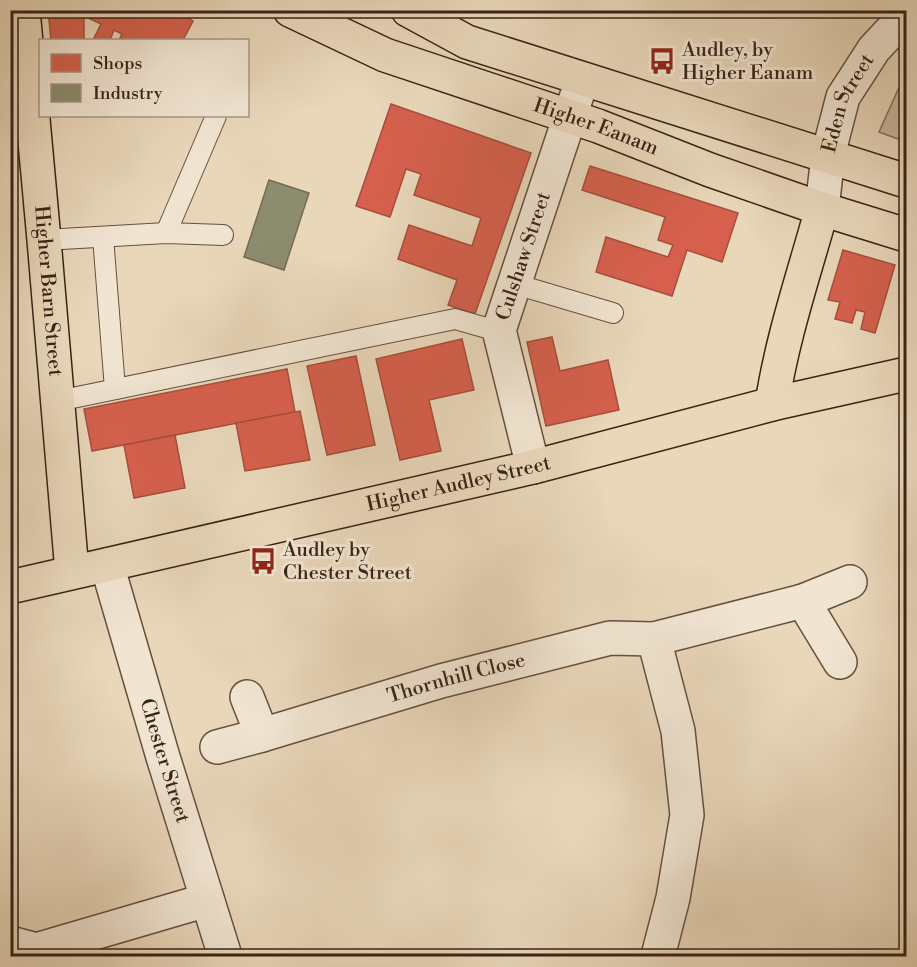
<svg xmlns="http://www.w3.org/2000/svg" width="917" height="967" font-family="'Libre Bodoni',serif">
	<rect width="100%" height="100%" fill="#e9d7ba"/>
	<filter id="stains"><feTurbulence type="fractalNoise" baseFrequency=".00333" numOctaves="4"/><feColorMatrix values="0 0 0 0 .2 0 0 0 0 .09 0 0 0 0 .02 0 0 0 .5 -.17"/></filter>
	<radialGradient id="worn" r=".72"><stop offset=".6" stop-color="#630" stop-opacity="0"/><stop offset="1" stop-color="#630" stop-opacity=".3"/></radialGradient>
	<path fill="#cbb89e" stroke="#826e5a" stroke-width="1.5" d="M906,72V142L879,132Z"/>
	<g fill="#d6604d" stroke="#a74e3d" stroke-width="1.5">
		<path d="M48,10H174L193,21L183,40H119L122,34L114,30L110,40H93L101,24L84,16V40H51Z"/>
		<path d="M391,104L531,153L475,314L448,305L457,280L398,259L409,225L472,246L481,218L414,195L421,174L406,169L390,217L356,206Z"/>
		<path d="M590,166L738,213L722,262L687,250L672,296L596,272L606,237L668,257L673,245L658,240L665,217L582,190Z"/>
		<path d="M843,250L895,265L875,333L861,329L865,312L856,310L852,323L835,319L840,302L828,300Z"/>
		<path d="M552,337L560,371L608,360L619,410L546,426L527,342Z"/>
		<path d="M462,339L474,390L429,400L441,451L400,460L376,359Z"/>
		<path d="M356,356L375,445L327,455L307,366Z"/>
		<path d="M287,369L295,412L92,451L84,409Z"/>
		<path d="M300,411L310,460L245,471L236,423Z"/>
		<path d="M175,435L185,488L134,498L124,445Z"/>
	</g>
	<path fill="#8c8c6e" stroke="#736c54" stroke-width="1.5" d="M269,180L309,193L284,270L244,257Z"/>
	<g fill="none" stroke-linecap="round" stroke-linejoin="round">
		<defs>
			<g id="service">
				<path d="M166,233L216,116"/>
				<path d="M103,237L115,389"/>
				<path d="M44,240L166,233L223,235"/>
				<path d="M515,284L613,313"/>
				<path d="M58,401L455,319L483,327L499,330"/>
			</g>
			<g id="minor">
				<path id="s1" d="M822,209L828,155L843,97L874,49L906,15"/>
				<path id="s2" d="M533,467L499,330L582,80"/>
				<path id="s3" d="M107,565L163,757L225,956"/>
				<path d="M803,601L840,662"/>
				<path d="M654,639L678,731L687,815L673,898L658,956"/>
				<path d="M247,697L262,735"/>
				<path id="s4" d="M217,747L262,735L441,681L610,638L654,639L803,601L850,582"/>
				<path d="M10,943L36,950L207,900"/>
			</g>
			<g id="trunk">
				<path id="s5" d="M23,10L44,240L72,572"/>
				<path id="s6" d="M290,10L385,55L598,126L710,170L822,209L906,235"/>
				<path d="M408,10L467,42L906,181"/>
				<path d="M772,404C782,338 804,274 822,209"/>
				<path id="s7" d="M10,587L533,467L772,404L906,374"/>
			</g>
		</defs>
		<use href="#service" stroke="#655040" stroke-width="22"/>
		<use href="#minor" stroke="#655040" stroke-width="36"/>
		<use href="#trunk" stroke="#392317" stroke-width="36"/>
		<use href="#service" stroke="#f1e5d2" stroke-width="20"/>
		<use href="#minor" stroke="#f1e5d2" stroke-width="33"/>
		<use href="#trunk" stroke="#e9d7ba" stroke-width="33"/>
	</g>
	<defs>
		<symbol id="bus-bare" viewBox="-9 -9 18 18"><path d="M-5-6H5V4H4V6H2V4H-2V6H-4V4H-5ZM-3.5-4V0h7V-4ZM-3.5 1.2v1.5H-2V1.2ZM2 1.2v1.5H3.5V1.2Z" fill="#8f2418" stroke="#f1e5d2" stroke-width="2.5" paint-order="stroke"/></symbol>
	</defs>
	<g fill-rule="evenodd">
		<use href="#bus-bare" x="643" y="42" width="38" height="38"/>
		<use href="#bus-bare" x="244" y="542" width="38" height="38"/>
	</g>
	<g text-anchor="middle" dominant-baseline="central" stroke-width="6" stroke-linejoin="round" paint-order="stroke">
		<g font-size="20" fill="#392317" stroke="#f1e5d2" text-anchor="start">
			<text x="682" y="50">Audley, by<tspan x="682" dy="23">Higher Eanam</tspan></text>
			<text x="283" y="550">Audley by<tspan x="283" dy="23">Chester Street</tspan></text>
		</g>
		<g font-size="20" fill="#392317" stroke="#f1e5d2">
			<text stroke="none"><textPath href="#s1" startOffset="110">Eden Street</textPath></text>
			<text stroke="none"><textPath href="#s6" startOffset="328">Higher Eanam</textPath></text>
			<text stroke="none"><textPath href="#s2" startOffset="219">Culshaw Street</textPath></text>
			<text stroke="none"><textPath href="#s5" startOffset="282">Higher Barn Street</textPath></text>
			<text stroke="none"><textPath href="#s7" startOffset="460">Higher Audley Street</textPath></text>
			<text stroke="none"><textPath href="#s4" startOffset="249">Thornhill Close</textPath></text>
			<text stroke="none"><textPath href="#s3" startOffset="204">Chester Street</textPath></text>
		</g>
	</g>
	<rect width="917" height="967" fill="none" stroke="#e9d7ba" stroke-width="36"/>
	<rect x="12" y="12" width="893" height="943" fill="none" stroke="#392317" stroke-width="3"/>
	<rect x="18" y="18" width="881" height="931" fill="none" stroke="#392317" stroke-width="1.5"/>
	<rect x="39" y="39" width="210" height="78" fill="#f1e5d2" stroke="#a79787" stroke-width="1.5"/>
	<rect x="51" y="54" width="30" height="18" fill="#d6604d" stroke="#a79787" stroke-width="1.5"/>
	<text x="93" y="69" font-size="18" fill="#392317">Shops</text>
	<rect x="51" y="84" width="30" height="18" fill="#8c8c6e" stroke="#a79787" stroke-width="1.5"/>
	<text x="93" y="99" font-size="18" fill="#392317">Industry</text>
	<rect width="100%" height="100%" filter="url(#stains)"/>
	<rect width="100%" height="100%" fill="url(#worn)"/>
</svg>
